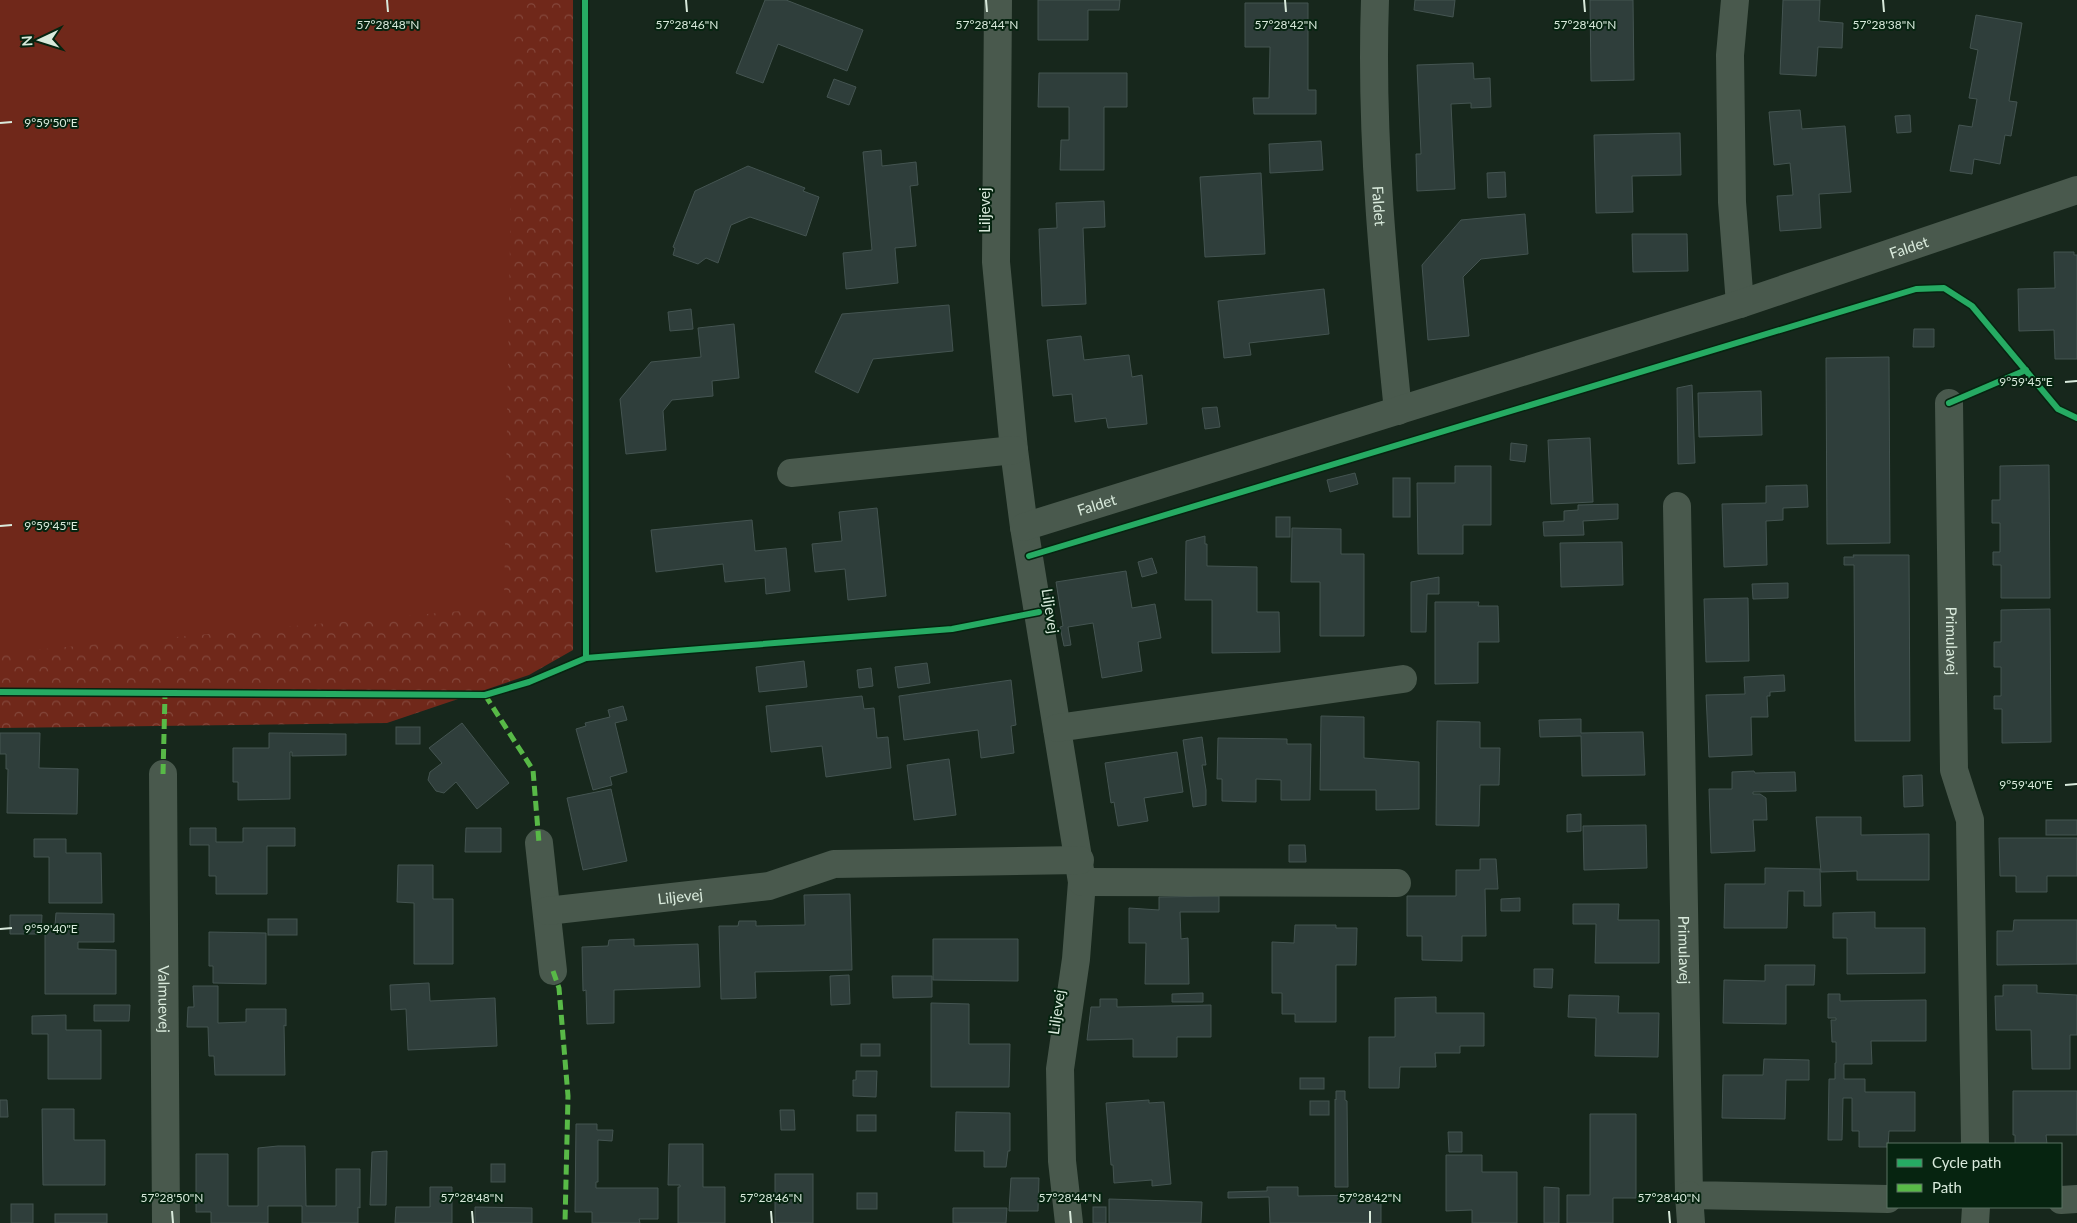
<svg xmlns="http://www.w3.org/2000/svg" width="2077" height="1223" font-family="Lato,sans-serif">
	<defs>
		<pattern id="forest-crowns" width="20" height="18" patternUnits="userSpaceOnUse" patternTransform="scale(1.25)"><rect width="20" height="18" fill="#70281a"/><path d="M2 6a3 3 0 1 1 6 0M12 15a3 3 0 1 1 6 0" fill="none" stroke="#84473b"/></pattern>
	</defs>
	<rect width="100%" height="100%" fill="#17271c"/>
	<path fill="#70281a" d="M0,0H573V650L0,657Z"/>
	<path fill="url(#forest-crowns)" d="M514,0H573V650L529,675L387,723L0,728V653L504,607Z"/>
	<g fill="#2f3e3b" stroke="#445451">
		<path d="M765,0H786L863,30L847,71L778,44L763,83L736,73Z"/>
		<path d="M1038,0H1120L1119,10H1088V40H1038Z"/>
		<path d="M1415,0H1455L1453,17L1414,10Z"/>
		<path d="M1590,0H1633L1634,80L1591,81Z"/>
		<path d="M1783,0H1820L1819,21L1843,23L1842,48L1818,47L1816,76L1780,74Z"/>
		<path d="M1245,3H1308V90H1316V114H1254L1253,98H1269L1270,47H1245Z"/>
		<path d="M1976,15L2022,23L2009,101L2017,102L2011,136L2005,135L2000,164L1974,159L1972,174L1950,171L1959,125L1972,127L1977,99L1969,98L1978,50L1970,48Z"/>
		<path d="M1473,63L1474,79L1490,78L1491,107L1471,108V103L1451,104L1455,189L1417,191L1416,154H1421L1417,65Z"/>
		<path d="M1039,73H1127V107H1104V170H1060L1061,140H1069V107H1038Z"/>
		<path d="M834,79L856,87L849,105L827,97Z"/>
		<path d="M1800,110L1802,129L1845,126L1851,192L1819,194L1821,228L1780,231L1777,196L1793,195L1790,163L1774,165L1769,112Z"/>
		<path d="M1910,115L1911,132L1897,133L1895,116Z"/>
		<path d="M1680,133L1681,175L1632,176L1633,212L1596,213L1594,135Z"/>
		<path d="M1321,141L1323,170L1270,173L1269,144Z"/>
		<path d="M881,150L882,166L916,162L918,185L910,186L916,246L895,248L898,283L846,289L843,253L872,250L863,152Z"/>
		<path d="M748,166L805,188L803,191L819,197L806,236L750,217L731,225L718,263L706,258L698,264L673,255L675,248L673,247L695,191Z"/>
		<path d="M1505,172L1506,197L1488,198L1487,173Z"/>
		<path d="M1261,173L1265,254L1205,257L1200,177Z"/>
		<path d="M1104,201L1105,227L1083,228L1086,304L1042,306L1039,229L1057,228L1056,203Z"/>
		<path d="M1525,214L1528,254L1481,259L1463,277L1469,336L1428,340L1422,265L1461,220Z"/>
		<path d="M1632,234H1687L1688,271L1633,272Z"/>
		<path d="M2054,252H2074V255H2077V359H2055L2054,330L2019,331L2018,289L2055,288Z"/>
		<path d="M1324,289L1329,334L1249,343L1251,355L1224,358L1218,301Z"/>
		<path d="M949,305L953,351L873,359L858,393L815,372L842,314Z"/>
		<path d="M691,309L693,329L670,331L668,312Z"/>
		<path d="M734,324L739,378L712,381L713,396L672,400L663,411L666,450L626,454L620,399L651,362L701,357L698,328Z"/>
		<path d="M1914,329H1934V347H1913Z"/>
		<path d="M1081,336L1084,360L1129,355L1132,377L1142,375L1147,424L1108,428L1106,418L1075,422L1072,394L1053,396L1047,340Z"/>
		<path d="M1889,357L1890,543L1827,544L1826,358Z"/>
		<path d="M1692,385L1695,463L1678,464L1677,388Z"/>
		<path d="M1761,391L1762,435L1699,437L1698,393Z"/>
		<path d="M1217,407L1220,427L1205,429L1202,408Z"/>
		<path d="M1590,438L1593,502L1551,504L1548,440Z"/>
		<path d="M1511,443L1527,445L1525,462L1510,460Z"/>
		<path d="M2049,465L2050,598H2001V565H1993V552H2000V523H1992V500H2000V466Z"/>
		<path d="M1455,466H1491V525H1463V554H1418L1417,483H1455Z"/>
		<path d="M1355,473L1358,484L1330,492L1327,480Z"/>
		<rect x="1393" y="478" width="17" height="39"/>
		<path d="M1807,485L1808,507L1783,508V520L1766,521L1767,565L1724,567L1722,504L1766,503V486Z"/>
		<path d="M1618,504V519L1583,521L1584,535L1544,536L1543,522L1564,521V511L1578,510V505Z"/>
		<path d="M877,508L886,596L848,600L845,569L815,572L812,544L842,541L839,512Z"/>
		<rect x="1276" y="517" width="14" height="20"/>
		<path d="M752,520L755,551L786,548L790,591L766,594L765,578L725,582L723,564L656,572L651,530Z"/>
		<path d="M1292,528L1341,529V554H1364V636H1320V582H1291Z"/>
		<path d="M1205,536V544H1207V566L1257,567V612H1279L1280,652L1212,653V600H1185L1186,541Z"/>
		<path d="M1622,542L1623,585L1561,587L1560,543Z"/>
		<path d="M1853,555H1909L1910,741H1855L1854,565H1844V557H1854Z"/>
		<path d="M1152,558L1157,573L1142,577L1138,562Z"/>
		<path d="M1126,571L1132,608L1155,604L1161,638L1138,642L1142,671L1102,678L1093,623L1068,627L1071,645L1064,646L1060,627L1063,626L1056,582Z"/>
		<path d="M1439,577V594H1427L1426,632H1411V582Z"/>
		<path d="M1788,583V598L1753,599L1752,584Z"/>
		<path d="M1748,598L1749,661L1706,662L1704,599Z"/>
		<path d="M1435,602H1479L1478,606H1498L1499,642H1478V683L1435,684Z"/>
		<path d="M2050,609L2051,742L2002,743V709H1994V696H2001V667H1994V642H2001V610Z"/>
		<path d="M804,661L807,687L759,692L756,667Z"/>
		<path d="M927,663L930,683L898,688L895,667Z"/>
		<path d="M871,668L873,686L859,688L857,670Z"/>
		<path d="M1784,675L1785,691L1770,692V696H1767L1768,717H1751L1752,755L1709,757L1706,695L1745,694L1744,677Z"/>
		<path d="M1011,680L1016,725L1011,726L1014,753L981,758L978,730L904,740L899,696Z"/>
		<path d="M862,696L864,709L874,708L877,738L888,737L891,768L826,777L822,746L771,752L766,706Z"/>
		<path d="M623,706L627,720L615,723L627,772L610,777L612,785L593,790L576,729L586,726L585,723L610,717L608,710Z"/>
		<path d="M1321,716L1364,717V758L1419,762V809L1376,810V790H1320Z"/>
		<path d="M1581,719V733L1643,732L1645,775L1582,776L1581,736L1540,737L1539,720Z"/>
		<path d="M1437,721L1480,722V748H1500L1499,785H1480L1479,826L1436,825Z"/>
		<path d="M462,723L509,783L477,809L456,782L444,793L436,791L428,780L430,772L442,763L429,748Z"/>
		<rect x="396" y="727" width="24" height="17"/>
		<path d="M0,733H40L39,768L78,769L77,814L7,813L8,769H6V754H0Z"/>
		<path d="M269,733L346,734V755L292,756V752H290V799L238,800V782H233V748H269Z"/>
		<path d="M1202,737L1206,765H1202L1206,790V805L1193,807L1183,740Z"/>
		<path d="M1218,738L1287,739V744H1311L1310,800H1281V780L1256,779V802L1222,801V779H1217Z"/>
		<path d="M1177,752L1183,792L1144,798L1148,821L1118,826L1114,802L1111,803L1105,763Z"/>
		<path d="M949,759L956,815L914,820L907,765Z"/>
		<path d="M1754,771L1755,773L1795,772L1796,791L1753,792V794H1760L1766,798L1767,820H1753L1755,851L1711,853L1709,789H1732V772Z"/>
		<path d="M1922,775L1923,806L1904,807L1903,776Z"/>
		<path d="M611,789L627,861L583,870L567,798Z"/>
		<path d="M1581,814V831L1567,832V815Z"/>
		<path d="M1816,817H1861V835L1929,834V880H1857V871L1821,872Z"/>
		<rect x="2046" y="820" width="31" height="15"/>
		<path d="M1646,825L1647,868L1584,870L1583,826Z"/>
		<path d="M190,828H216V842H243V828H295V846H267V894H216V876H209V845H190Z"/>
		<path d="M466,828H501V852H465Z"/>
		<path d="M1999,838H2077V876H2047V892H2016V876H2000Z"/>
		<path d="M34,839H66V853H101L102,903H49V857H34Z"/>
		<path d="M1289,845H1305L1306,862H1289Z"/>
		<path d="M1480,859H1496L1498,889H1485L1486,936H1462V961L1422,960V936H1407V896H1456V870H1480Z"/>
		<path d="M398,865H433V899H453V964H414V903L397,902Z"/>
		<path d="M1765,868L1820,869L1821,906H1804V891H1788L1787,928H1724L1725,884H1765Z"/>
		<path d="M850,894L852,970L755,972L756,998L721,999L719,926H738L739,921H756V926L805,925L804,895Z"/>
		<path d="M1219,896V912H1180L1181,939L1188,938L1189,984H1145L1146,943H1129V908L1159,910V897Z"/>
		<path d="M1520,898V911H1501V899Z"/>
		<path d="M1573,904H1619L1618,920H1659V963H1595L1596,924H1573Z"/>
		<path d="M1875,912V928H1925V973L1847,974V938H1833V913Z"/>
		<path d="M56,913L114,914V942H78V949L116,950V994H45V924L55,925Z"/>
		<path d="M10,915H42L41,934H10Z"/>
		<rect x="268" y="919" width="29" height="16"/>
		<path d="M2014,920H2077V964L1997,965V931H2013Z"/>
		<path d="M1295,925H1336V928H1357L1356,965H1336V1022H1295V1014H1282V993H1272V942L1294,943Z"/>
		<path d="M209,932L266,933V984L213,983V966H209Z"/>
		<path d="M634,939V946L698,944L700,987L614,990V1023L587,1024L586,990L583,991L582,947L608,946L609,940Z"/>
		<path d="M933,939H1018V981L933,980Z"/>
		<path d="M1765,965H1815L1814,985H1786V1024L1723,1023L1724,980L1765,981Z"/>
		<path d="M1534,969H1553L1552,988L1534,987Z"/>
		<path d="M849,975L850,1004L831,1005L830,976Z"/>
		<path d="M892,976H932V997L893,998Z"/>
		<path d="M429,983L430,1001L495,998L497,1046L408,1050L406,1009L391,1010L390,985Z"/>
		<path d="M2003,985H2037V993L2077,995V1035H2070V1069H2032L2031,1030H1996L1995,996H2003Z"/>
		<path d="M193,986H218V1023L246,1022V1009H286V1026L284,1025L285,1075H215L214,1056H209L208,1027H187L188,1007H194Z"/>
		<path d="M1203,993V1002H1172V994Z"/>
		<path d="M1828,994H1840V1001L1926,1000V1041H1871L1872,1064H1844V1079H1865V1092H1915V1131H1889L1888,1147H1859V1131H1852V1098H1843L1842,1140H1828L1829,1079H1835V1063H1836V1042H1832L1831,1020H1836V1018H1828Z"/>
		<path d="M1569,995L1619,996L1618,1013H1659L1658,1057L1595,1056L1596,1018L1568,1017Z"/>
		<path d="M1436,997V1013H1484V1046H1460V1053H1435L1436,1067H1400L1399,1088H1369V1037H1395V998Z"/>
		<path d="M1100,999H1117V1007L1211,1005V1037H1177V1057H1133V1039L1087,1040L1091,1007H1100Z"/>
		<path d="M931,1003L969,1004V1044H1010L1009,1087H931Z"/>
		<path d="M94,1005H130L129,1021H94Z"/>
		<path d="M66,1015V1030H101V1079H48V1034H32V1016Z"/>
		<rect x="861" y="1044" width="19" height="12"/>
		<path d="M1764,1059L1809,1060V1080H1786L1785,1119L1722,1118L1723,1075H1763Z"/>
		<path d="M856,1071H877L876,1097L853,1096V1080H856Z"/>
		<rect x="1300" y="1078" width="24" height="11"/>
		<path d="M1336,1091H1345V1100L1347,1101L1348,1187H1335V1099L1336,1100Z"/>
		<path d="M2013,1091H2077V1135H2046L2047,1144H2015V1135H2013Z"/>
		<path d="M0,1100H7L8,1117H0Z"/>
		<path d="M1149,1100V1103L1164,1102L1171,1184L1152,1186V1180L1114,1183L1113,1165H1111L1106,1103Z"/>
		<rect x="1310" y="1101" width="19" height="14"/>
		<path d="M42,1109H74V1140H105V1185H43Z"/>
		<path d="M780,1110H794L795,1130H781Z"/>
		<path d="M956,1112L1010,1113V1151H1008L1006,1167H984V1151H955Z"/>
		<path d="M1590,1114H1636V1198H1613V1223H1567V1195H1590Z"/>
		<rect x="857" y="1115" width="19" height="16"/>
		<path d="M576,1124H597V1130H613L612,1141L598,1140V1182H596V1188H658V1219H639L640,1223H592V1212H575Z"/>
		<path d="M1448,1132H1462V1152H1449Z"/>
		<path d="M669,1144H703V1187H725V1223H678V1187H680V1185H668Z"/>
		<path d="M278,1146H305L306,1206H336V1169H360V1208L358,1207V1223H302V1206H268V1223H211V1212H196V1154H228V1206H258V1148Z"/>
		<path d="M387,1151L386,1205H370L372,1152Z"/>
		<path d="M1446,1155H1482V1172H1517V1223H1472V1210L1446,1211Z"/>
		<rect x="491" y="1164" width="14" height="18"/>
		<rect x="775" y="1174" width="38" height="49"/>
		<path d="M1011,1178H1039L1038,1211H1009Z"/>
		<path d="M430,1187H452V1223H395L396,1207H430Z"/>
		<path d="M1267,1187H1298V1196L1381,1195V1223H1270L1269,1197L1228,1198V1192L1267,1191Z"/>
		<path d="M1544,1187L1559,1188V1223H1544Z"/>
		<rect x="857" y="1193" width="20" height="16"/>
		<path d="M1109,1199L1202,1202L1201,1223H1109Z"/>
		<rect x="11" y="1204" width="22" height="19"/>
		<path d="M475,1207L532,1208V1223H475Z"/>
		<rect x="1093" y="1207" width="13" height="16"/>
		<path d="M953,1208H1007L1006,1223H953Z"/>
		<rect x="55" y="1214" width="52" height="9"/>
	</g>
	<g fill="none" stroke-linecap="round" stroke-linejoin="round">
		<g stroke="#49594d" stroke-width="28">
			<path d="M998,0L996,262L1014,450L1024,527L1082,882L1076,959L1060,1069L1062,1161L1069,1223"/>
			<path id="s1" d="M1375,0C1370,137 1384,274 1398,411"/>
			<path d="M1735,0L1730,55L1732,202L1740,304"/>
			<path id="s2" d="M1949,403L1954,770L1970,820L1975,1144"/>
			<path d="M791,473L1014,450"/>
			<path id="s3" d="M1677,506L1689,1195L1888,1199"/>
			<path id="s4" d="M1024,527L1740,304L2077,190"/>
			<path d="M1057,728L1403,679"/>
			<path id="s5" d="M163,774L166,1223"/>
			<path d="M539,843L553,971"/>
			<path d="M1082,882L1397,883"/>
			<path id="s6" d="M547,911L769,886L834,864L1080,860"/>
			<path d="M1689,1195L1691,1223"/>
			<path d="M2061,1200L2077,1199"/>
			<path d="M1975,1223L1976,1207"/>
		</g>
		<g stroke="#58b947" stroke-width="5" stroke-dasharray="10 5" stroke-linecap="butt">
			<path d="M485,695L533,770L539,843"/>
			<path d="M163,774L165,694"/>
			<path d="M553,971L559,988L568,1096L565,1223"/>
		</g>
		<defs>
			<g id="cycleway">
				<path d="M585,0L586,658"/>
				<path d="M1949,403L2026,370"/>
				<path d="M1029,556L1916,289L1944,288L1972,306L2058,409L2077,418"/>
				<path d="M0,692L485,695L529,682L586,658L952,629L1039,612"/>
			</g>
		</defs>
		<use href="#cycleway" stroke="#062410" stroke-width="9"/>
		<use href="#cycleway" stroke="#26ab63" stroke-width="6"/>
	</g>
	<path fill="none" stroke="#d9eadc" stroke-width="2" d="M387,0L388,12M686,0L687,12M986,0L987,12M1285,0L1286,12M1584,0L1585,12M1883,0L1884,12M0,123L12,122M2065,382L2077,381M0,526L12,525M2065,785L2077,784M0,929L12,928M172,1211L173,1223M472,1211L473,1223M771,1211L772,1223M1070,1211L1071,1223M1370,1211V1223M1669,1211L1670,1223"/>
	<g text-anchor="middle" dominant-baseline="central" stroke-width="4" stroke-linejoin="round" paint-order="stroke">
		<g font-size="15" fill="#d9eadc" stroke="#062410">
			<text stroke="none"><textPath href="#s1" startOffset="206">Faldet</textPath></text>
			<text transform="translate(984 210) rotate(-90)">Liljevej</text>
			<text stroke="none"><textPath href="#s4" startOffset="928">Faldet</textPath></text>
			<text stroke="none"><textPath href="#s4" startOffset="76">Faldet</textPath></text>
			<text transform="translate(1051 611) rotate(81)">Liljevej</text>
			<text stroke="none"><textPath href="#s2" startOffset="238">Primulavej</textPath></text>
			<text stroke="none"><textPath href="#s6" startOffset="134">Liljevej</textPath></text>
			<text stroke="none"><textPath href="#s3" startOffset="444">Primulavej</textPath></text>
			<text stroke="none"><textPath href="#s5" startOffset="225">Valmuevej</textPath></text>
			<text transform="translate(1056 1012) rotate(-82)">Liljevej</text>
		</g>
	</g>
	<g font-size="12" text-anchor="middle" fill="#d9eadc" stroke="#062410" stroke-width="4" stroke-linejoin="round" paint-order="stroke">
		<text x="388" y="29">57°28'48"N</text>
		<text x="687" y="29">57°28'46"N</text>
		<text x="987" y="29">57°28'44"N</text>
		<text x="1286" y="29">57°28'42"N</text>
		<text x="1585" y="29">57°28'40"N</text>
		<text x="1884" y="29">57°28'38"N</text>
		<text x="51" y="127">9°59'50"E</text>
		<text x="2026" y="386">9°59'45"E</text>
		<text x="51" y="530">9°59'45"E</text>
		<text x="2026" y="789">9°59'40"E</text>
		<text x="51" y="933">9°59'40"E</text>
		<text x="172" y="1202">57°28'50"N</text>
		<text x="472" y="1202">57°28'48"N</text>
		<text x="771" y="1202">57°28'46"N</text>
		<text x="1070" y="1202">57°28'44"N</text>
		<text x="1370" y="1202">57°28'42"N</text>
		<text x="1669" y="1202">57°28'40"N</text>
	</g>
	<rect x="1887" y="1143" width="175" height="65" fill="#062410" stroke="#5a7362"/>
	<rect x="1897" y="1159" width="25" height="8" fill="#26ab63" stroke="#5a7362"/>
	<text x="1932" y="1168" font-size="15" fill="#d9eadc">Cycle path</text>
	<rect x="1897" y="1184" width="25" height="8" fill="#58b947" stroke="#5a7362"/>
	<text x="1932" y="1193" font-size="15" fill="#d9eadc">Path</text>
	<g transform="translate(40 40) rotate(266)" stroke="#062410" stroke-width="4" paint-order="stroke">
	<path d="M0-4L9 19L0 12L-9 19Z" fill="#d9eadc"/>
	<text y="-8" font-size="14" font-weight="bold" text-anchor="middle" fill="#d9eadc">N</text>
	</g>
</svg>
